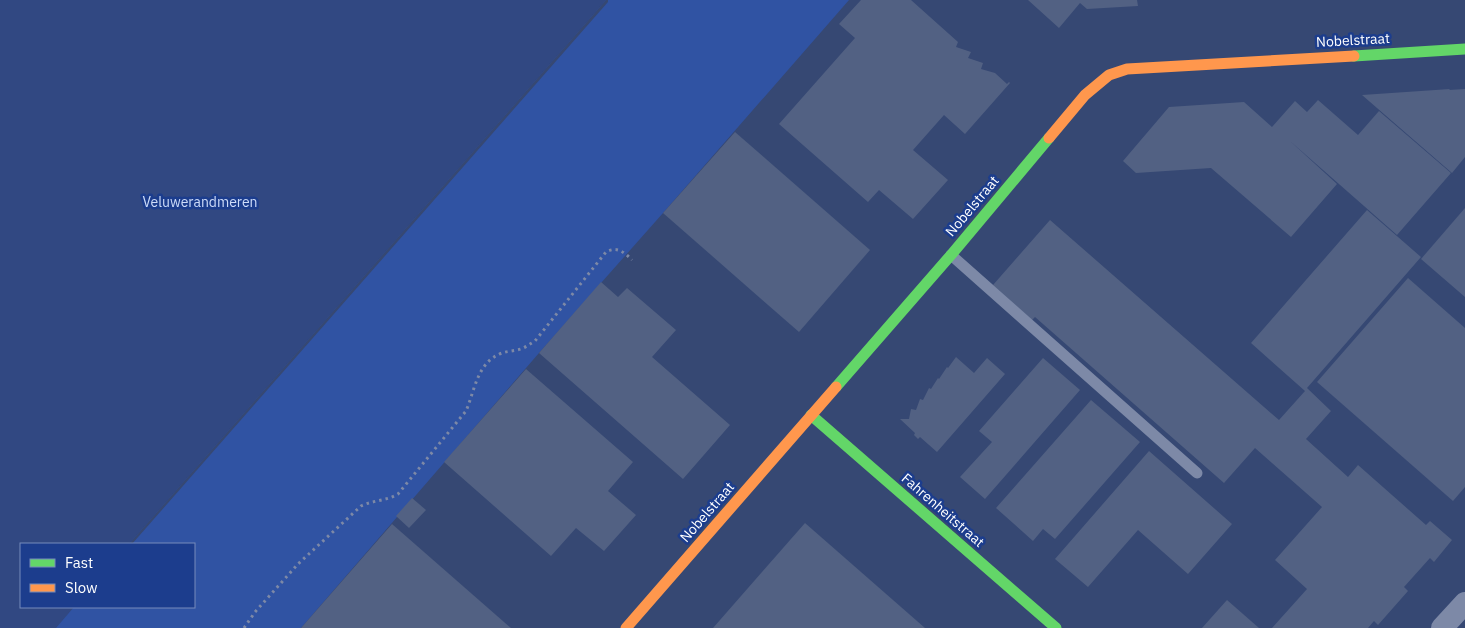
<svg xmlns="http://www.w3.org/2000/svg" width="1465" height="628" font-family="'IBM Plex Sans',sans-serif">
	<rect width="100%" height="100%" fill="#364873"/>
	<path fill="#3053a3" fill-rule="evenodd" d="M0,0H849L663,213L539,353L301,628H0ZM21,544H194V607H21Z"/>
	<path fill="#314882" d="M0,0H606L129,544H21V607H74L56,628H0Z"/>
	<path fill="#364873" d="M606,0H608V2L132,544H129Z"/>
	<g fill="#526183">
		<path d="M861,0H911L958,42L956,47L971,52L968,58L983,63L981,69L995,73L1007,84L1009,82L1010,83L965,134L944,115L913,150L948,180L913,219L879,190L868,202L779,124L855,38L839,24Z"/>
		<path d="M1028,0H1137L1138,6L1087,9L1080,3L1059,28Z"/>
		<path d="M1450,89L1449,90L1465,89V157L1452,173L1362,95Z"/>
		<path d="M1318,100L1358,135L1379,111L1451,173L1397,235L1290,141L1337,184L1291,237L1211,168L1136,173L1123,161L1169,107L1244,102L1272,127L1295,101L1307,112Z"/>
		<path d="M735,132L870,250L799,332L663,213Z"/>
		<path d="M1465,208V297L1421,259Z"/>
		<path d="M1367,210L1421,257L1307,388L1331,411L1306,439L1348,477L1358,465L1426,525L1430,521L1452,540L1434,562L1430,558L1404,587L1408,591L1378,625L1374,621L1368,628H1272L1307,589L1275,560L1322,507L1255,448L1224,483L1035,317L1032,320L993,285L1050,220L1279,420L1305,391L1251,343Z"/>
		<path d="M1408,278L1465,328V487L1453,501L1317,382Z"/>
		<path d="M601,282L618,297L627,288L676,330L652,357L730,425L683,479L539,353Z"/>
		<path d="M956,357L974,373L987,358L1005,374L937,452L920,437L918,439L914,435L915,433L900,419H909L911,409L916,410L920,399L923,400L929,388L931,389L938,378L939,379L947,367L948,368Z"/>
		<path d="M1043,358L1080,390L985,499L960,477L992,442L979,431Z"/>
		<path d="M526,369L633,462L608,491L636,515L604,551L576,528L551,556L444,462Z"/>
		<path d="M1091,400L1140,442L1055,539L1043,529L1033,541L996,508Z"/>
		<path d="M1149,451L1232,524L1188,574L1138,530L1088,587L1055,559Z"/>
		<path d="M412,498L426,510L409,528L396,516Z"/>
		<path d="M805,523L925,628H713Z"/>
		<path d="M392,524L511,628H301Z"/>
		<path d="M1227,600L1259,628H1202Z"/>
	</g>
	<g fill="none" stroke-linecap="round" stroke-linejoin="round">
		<path stroke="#7d89a7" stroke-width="3" stroke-dasharray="2.5 4" stroke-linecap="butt" d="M244,628L255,612L298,564L361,506C373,500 387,501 398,494L466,411C475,390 477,362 502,353C508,351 515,351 521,349C526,347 530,344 535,341L606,252C617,246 624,252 632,260"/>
		<path stroke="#7d89a7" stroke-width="11" d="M951,255L1197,473"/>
		<path stroke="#7d89a7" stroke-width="22" d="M1442,628L1465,603"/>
		<g stroke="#63d668" stroke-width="11">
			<path d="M1354,56L1465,49"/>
			<path d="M836,387L951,255L1049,138"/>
			<path d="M811,415L1056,628"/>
		</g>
		<g stroke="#ff974d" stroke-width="11">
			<path d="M1049,138L1085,95L1109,75L1127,69L1354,56"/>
			<path d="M626,628L836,387"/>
		</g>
	</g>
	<g text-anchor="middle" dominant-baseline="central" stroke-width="5" stroke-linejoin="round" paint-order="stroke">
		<g font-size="14" fill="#fff" stroke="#1c3d8d">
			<text transform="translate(1353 40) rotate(-3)">Nobelstraat</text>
			<text transform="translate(972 206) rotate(-50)">Nobelstraat</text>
			<text transform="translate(943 510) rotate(41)">Fahrenheitstraat</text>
			<text transform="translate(707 512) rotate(-49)">Nobelstraat</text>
		</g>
		<g font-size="14" fill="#cedcf9" stroke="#1c3d8d">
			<text x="200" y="202">Veluwerandmeren</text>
		</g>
	</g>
	<rect x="20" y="543" width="175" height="65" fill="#1c3d8d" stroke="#778bbb"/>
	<rect x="30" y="559" width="25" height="8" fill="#63d668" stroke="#778bbb"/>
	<text x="65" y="568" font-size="15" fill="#ffffff">Fast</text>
	<rect x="30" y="584" width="25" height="8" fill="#ff974d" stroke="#778bbb"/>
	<text x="65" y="593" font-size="15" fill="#ffffff">Slow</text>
</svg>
